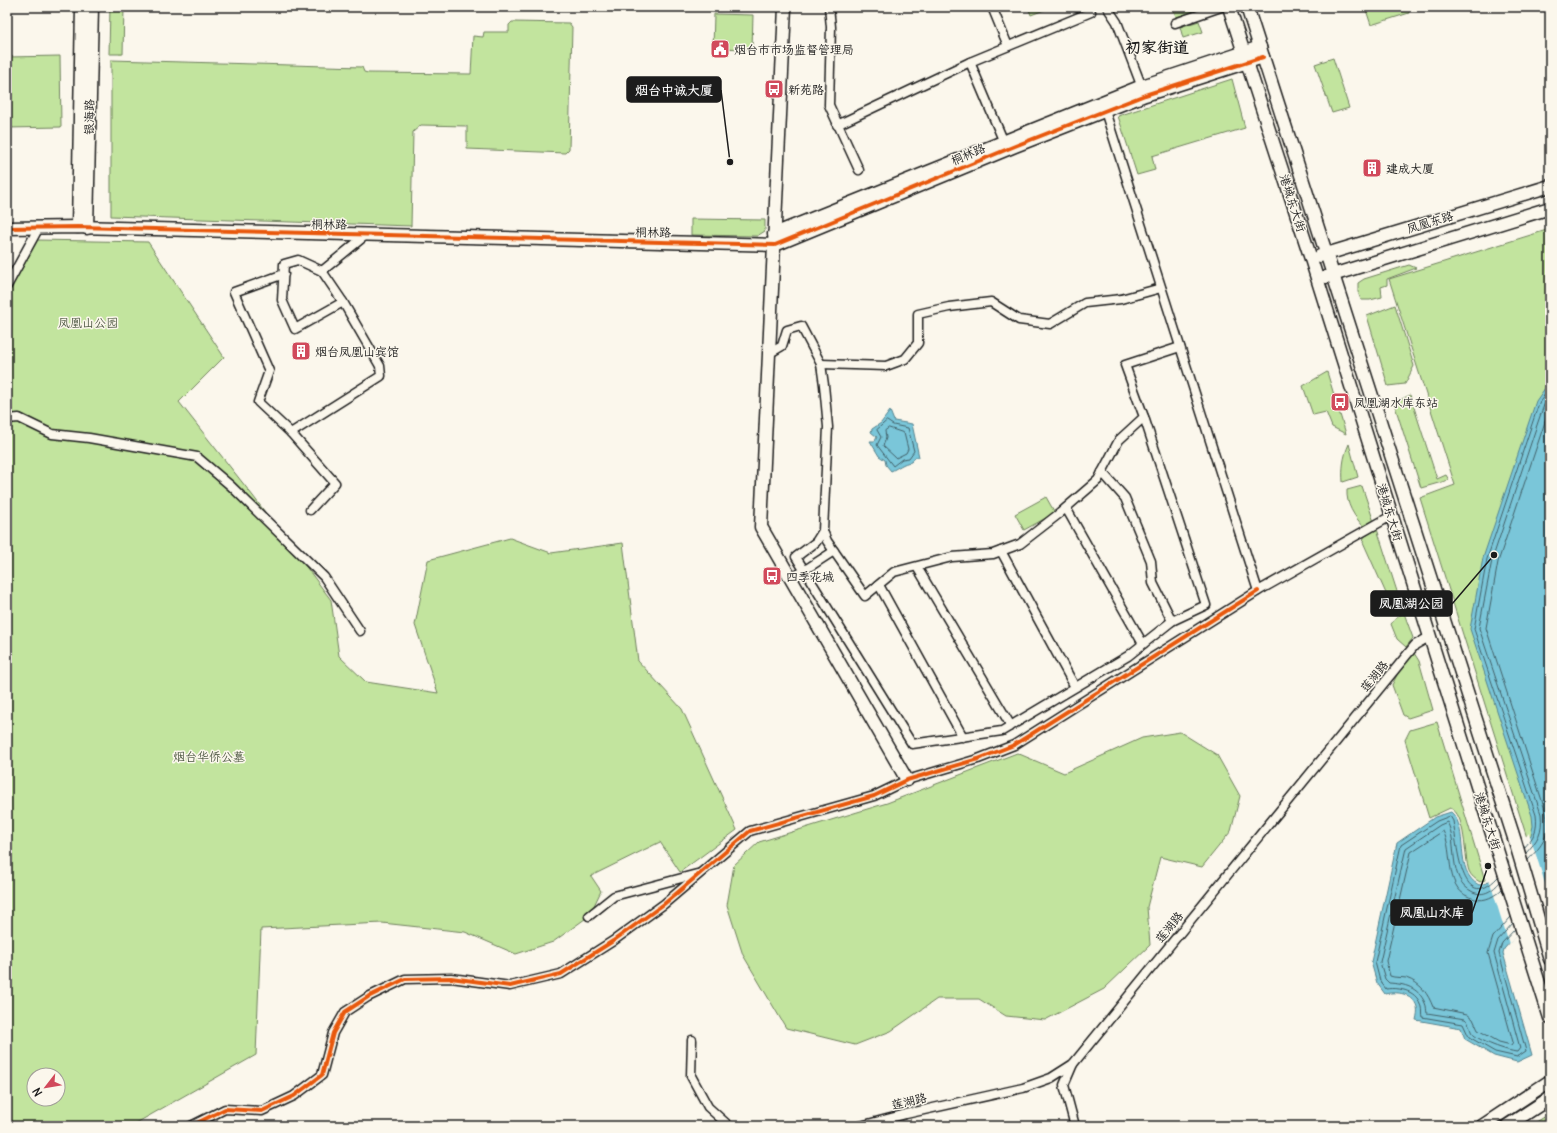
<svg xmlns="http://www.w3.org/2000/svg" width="1557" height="1133" font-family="Delius,'LXGW WenKai TC',sans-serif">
	<rect width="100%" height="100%" fill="#fbf7ec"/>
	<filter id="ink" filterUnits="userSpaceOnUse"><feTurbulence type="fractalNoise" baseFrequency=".025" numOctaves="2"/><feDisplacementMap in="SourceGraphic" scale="8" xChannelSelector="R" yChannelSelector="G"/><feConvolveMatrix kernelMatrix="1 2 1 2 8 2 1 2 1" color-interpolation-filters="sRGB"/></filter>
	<g filter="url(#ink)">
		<g fill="#c2e49e" stroke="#6f805d" fill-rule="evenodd">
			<path d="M110,7H124L123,54H109Z"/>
			<path d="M1028,7H1052L1031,15Z"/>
			<path d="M1173,7H1195L1196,11L1176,17Z"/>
			<path d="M1365,7H1407L1409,13L1371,25Z"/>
			<path d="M714,14L753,15L752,49L713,48Z"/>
			<path d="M1199,21L1203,32L1183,38L1180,27Z"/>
			<path d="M512,22L569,23L572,27L569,149L565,153L467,149V126L421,125L413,132L411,226L111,216V60L362,67L364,72L368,73L471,74L473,36L483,37L484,32H509V25Z"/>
			<path d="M60,56L61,127L7,128V57Z"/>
			<path d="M1333,58L1349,108L1332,113L1315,64Z"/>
			<path d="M1232,79L1245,128L1152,156L1155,170L1137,175L1118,116Z"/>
			<path d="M691,219L765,220V231L757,236L691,235Z"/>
			<path d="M1550,229V911L1420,498L1455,485L1389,279Z"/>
			<path d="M37,240L148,242L224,357L179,402L253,496L331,600L339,656L366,682L438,693L415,625L428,560L510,538L551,553L623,543L638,661L682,709L737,830L680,872L660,842L591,876L601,891L589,916L553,942L516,954L465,932L382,923L261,929L256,1055L131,1126H7V295ZM34,1075H58V1099H34Z"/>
			<path d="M1409,265L1416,268L1387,279V285L1381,287L1382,297L1370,300H1361L1358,292V283L1364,279Z"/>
			<path d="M1395,305L1414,366L1405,384L1388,386L1367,316Z"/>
			<path d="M1327,372L1346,434L1332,427L1326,412L1313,415L1303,386Z"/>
			<path d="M1410,395L1437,479L1446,475L1449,480L1421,488L1394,403Z"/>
			<path d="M1349,444L1358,477L1343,482C1342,469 1343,457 1349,444Z"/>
			<path d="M1362,486L1374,522L1363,526C1354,516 1346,504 1347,490Z"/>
			<path d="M1046,497L1055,513L1024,530L1015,514Z"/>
			<path d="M1377,529L1402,607L1397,610L1393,609L1363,542L1364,537Z"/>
			<path d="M1404,613L1413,638L1406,647L1397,639L1391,624L1398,616Z"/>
			<path d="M1414,653L1419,661L1433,710L1408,718L1403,715L1392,685L1400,669Z"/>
			<path d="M1437,722L1485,880L1480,882C1475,879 1471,876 1469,871C1464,857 1466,813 1450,808L1429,818L1405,740L1410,730Z"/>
			<path d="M1180,732L1217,755L1240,796L1231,831L1202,867L1160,857L1147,907L1150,945L1104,989L1045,1020L1006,1016L979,999H937L891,1031L855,1045L786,1028L743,955L727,905L734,865L759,842L887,803L1017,753L1064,773L1142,738Z"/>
			<path d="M1549,1114L1550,1126H1530Z"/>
		</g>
		<g fill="#7ac6d9" stroke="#54828d">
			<path d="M1550,381V897L1504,949L1503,953L1532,1055L1517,1062L1494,1056L1465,1039L1461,1028L1416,1020C1417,1016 1418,1011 1417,1007C1413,993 1397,991 1385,994L1377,983L1371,962L1397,843L1435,817L1451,812C1470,828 1453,872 1479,885L1487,883L1531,835L1533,826L1532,816L1470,629L1483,558L1536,401Z"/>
			<path d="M890,411L894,421L912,424L919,457H915L911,462C903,463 898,468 891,471L886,465L885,460L879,456L870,441H875L877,437L871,432L872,429L881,423Z"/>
		</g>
		<path fill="#fbf7ec" d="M1529,833L1550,899L1509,944L1489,879Z"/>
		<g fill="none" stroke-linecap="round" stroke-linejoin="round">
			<g stroke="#426068" stroke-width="1">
				<path d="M887,421L893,425L908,428L914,451L909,458L902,459L893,466L877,445L881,437L877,430Z"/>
				<path d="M889,428L904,433L908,449L906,453L896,458L883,446L886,438L885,431Z"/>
				<path d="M1524,848C1534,837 1538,830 1536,815L1474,629L1487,559L1539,403L1550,387"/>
				<path d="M1526,853C1538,840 1543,832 1541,814L1479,628L1492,560L1538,422L1544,405L1550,396"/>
				<path d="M1528,860C1543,844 1550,837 1546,813L1486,628L1498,562L1550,407"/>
				<path d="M1498,877C1461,917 1457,844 1453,821L1450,816L1437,821L1401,845L1375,962L1380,981L1386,989C1400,987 1418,991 1421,1007C1422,1011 1421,1013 1422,1017L1463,1024L1469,1037L1495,1052L1517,1057L1526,1051L1499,953L1502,943L1515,929"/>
				<path d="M1500,882C1493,890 1484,897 1473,892C1446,879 1459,843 1447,822L1440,825L1406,848L1380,962L1385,979L1389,983C1405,984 1418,987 1425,1003C1427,1007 1426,1010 1427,1013L1465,1019C1470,1023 1469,1028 1472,1033C1478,1041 1507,1051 1517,1052L1520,1048L1494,953L1498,940L1513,923"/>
				<path d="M1502,889C1495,896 1485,902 1475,899C1442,891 1455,853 1443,831L1411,852L1386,961L1390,976C1395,978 1401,977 1406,978C1421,983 1428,994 1433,1007L1467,1014L1473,1019L1478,1030L1499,1042L1511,1045L1513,1042L1488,953L1493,937L1511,917"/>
			</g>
			<defs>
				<g id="street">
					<path d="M829,7L831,27L829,105L859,170"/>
					<path d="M992,7L1008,46"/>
					<path d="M1107,7L1117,22L1143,90"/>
					<path d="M1175,23L1221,7"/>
					<path d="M970,62L1003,140"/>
					<path d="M1105,111L1258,591L1391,516"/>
					<path d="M837,125L970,62L1091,12"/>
					<path d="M322,271L343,302"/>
					<path d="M284,274L234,292L269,371L258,402L291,433"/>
					<path d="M7,286L38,229"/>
					<path d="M770,353L782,346L787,330L801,326L821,364L824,385L828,427L823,531L827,541L865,596L894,572L952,557L993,554L1020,544L1060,513L1098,480L1119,440L1144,417L1125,365L1180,347"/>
					<path d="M821,364L886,366L905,359L918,343V314L949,307L991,302L1019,320L1050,324L1085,303L1121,299L1161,288"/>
					<path d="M7,419L19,418L52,434L89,438L197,457L231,486L324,577L360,631"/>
					<path d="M1102,472L1125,498L1151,561L1153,583L1172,621"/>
					<path d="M1066,508L1143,644"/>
					<path d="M310,510L335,483L291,433L381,376L380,366L343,302L295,329L282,300L284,264L298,260L322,271L366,235"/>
					<path d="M823,531L816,542L796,557L912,744L1002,731L1128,656L1172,621L1206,605L1144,417"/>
					<path d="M1001,551L1075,687"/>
					<path d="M917,567L1011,726"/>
					<path d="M791,579L834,551"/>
					<path d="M879,585L963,737"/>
					<path d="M589,916L614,896L697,874"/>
					<path d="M692,1040L691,1076L708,1107L729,1126"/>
					<path d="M1073,1064L1064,1085L1075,1126"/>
					<path d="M191,1126L225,1109L262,1111L294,1096L322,1075L333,1033L345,1012L368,997L405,979L451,978L510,986L561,974L613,941L664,904L750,831L874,796L907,780L978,759L1014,745L1258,591"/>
					<path d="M860,1126L906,1114L1023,1088L1051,1078L1073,1064L1415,645L1429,637"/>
				</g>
				<g id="secondary">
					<path d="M785,7L761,527L907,780"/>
					<path d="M1229,7L1311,259L1550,1018"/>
					<path d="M1247,7L1515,841L1550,959"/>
					<path d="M78,227L82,7"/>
					<path d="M7,228L78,227L775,245L1015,146L1145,95L1263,57"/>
					<path d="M87,228L92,7"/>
					<path d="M774,234L1142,86L1260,47"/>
					<path d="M1320,256L1550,186"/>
					<path d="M1326,277L1550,208"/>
					<path d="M1482,1126L1550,1081"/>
					<path d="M1507,1126L1550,1098"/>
				</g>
			</defs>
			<use href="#street" stroke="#1c1c1c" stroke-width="11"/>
			<use href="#secondary" stroke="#1c1c1c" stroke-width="15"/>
			<use href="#street" stroke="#fbf7ec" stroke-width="8"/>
			<use href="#secondary" stroke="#fbf7ec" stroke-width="12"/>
			<defs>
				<g id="cycleway">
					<path d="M7,228L78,227L775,245L1015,146L1145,95L1263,57"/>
					<path d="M191,1126L225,1109L262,1111L294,1096L322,1075L333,1033L345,1012L368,997L405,979L451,978L510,986L561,974L613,941L664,904L750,831L874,796L907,780L978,759L1014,745L1258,591"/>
				</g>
			</defs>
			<use href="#cycleway" stroke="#fbf7ec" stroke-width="6"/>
			<use href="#cycleway" stroke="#e8590c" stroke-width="4"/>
		</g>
	</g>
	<defs>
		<symbol id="civic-square" viewBox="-11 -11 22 22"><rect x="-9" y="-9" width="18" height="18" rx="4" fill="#d1495b" stroke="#fbf7ec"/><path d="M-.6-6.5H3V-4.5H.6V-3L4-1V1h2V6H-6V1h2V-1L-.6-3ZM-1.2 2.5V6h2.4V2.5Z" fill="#fff"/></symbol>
		<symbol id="bus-square" viewBox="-11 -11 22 22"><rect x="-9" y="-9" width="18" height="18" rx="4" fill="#d1495b" stroke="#fbf7ec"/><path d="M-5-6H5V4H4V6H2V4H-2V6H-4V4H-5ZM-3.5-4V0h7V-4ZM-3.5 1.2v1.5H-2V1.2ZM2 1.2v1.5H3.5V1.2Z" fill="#fff"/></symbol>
		<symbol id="building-square" viewBox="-11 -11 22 22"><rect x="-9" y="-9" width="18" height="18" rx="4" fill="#d1495b" stroke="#fbf7ec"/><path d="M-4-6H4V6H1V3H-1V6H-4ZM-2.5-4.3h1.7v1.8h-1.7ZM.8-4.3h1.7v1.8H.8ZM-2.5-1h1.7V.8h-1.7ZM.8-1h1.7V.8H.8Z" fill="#fff"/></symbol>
	</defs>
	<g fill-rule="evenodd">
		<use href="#civic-square" x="709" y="38" width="22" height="22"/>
		<use href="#bus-square" x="763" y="78" width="22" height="22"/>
		<use href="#building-square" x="1361" y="157" width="22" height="22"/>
		<use href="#building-square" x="290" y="340" width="22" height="22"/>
		<use href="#bus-square" x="1329" y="391" width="22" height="22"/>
		<use href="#bus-square" x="761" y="565" width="22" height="22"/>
	</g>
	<g text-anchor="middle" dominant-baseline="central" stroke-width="3" stroke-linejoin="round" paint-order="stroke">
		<g font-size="12" fill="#1c1c1c" stroke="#fbf7ec" text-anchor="start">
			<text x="734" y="49">烟台市市场监督管理局</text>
			<text x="788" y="89">新苑路</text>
			<text x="1386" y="168">建成大厦</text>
			<text x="315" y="351">烟台凤凰山宾馆</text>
			<text x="1354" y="402">凤凰湖水库东站</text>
			<text x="786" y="576">四季花城</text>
		</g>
		<g font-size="12" fill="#1c1c1c" stroke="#fbf7ec">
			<text transform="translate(89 117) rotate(-89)">银海路</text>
			<text transform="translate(968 154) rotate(-23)">桐林路</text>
			<text transform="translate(1293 203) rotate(72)">港城东大街</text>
			<text transform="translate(1430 222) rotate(-17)">凤凰东路</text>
			<text transform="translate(329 224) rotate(1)">桐林路</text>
			<text transform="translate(653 232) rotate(1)">桐林路</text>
			<text transform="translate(1390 512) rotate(73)">港城东大街</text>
			<text transform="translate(1374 676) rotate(-51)">莲湖路</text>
			<text transform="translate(1488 821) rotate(72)">港城东大街</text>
			<text transform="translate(1169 927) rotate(-51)">莲湖路</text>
			<text transform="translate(909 1101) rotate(-13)">莲湖路</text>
		</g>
		<g font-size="12" fill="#4e5843" stroke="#fbf7ec">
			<text x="88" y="322">凤凰山公园</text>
			<text x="209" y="756">烟台华侨公墓</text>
		</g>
		<g font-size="16" font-weight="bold" fill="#1c1c1c" stroke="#fbf7ec">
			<text x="1157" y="47">初家街道</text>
		</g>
	</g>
	<path fill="none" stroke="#1c1c1c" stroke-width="1.5" d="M730 162L721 90M1494 555L1452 604M1488 866L1472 913"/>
	<g fill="#1c1c1c" stroke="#fbf7ec" stroke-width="1.5">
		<circle cx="730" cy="162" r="4"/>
		<circle cx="1494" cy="555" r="4"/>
		<circle cx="1488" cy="866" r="4"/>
	</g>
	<g fill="#1c1c1c" stroke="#1c1c1c" stroke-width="1.5">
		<rect x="627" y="77" width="94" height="25" rx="4"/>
		<rect x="1371" y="591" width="81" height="25" rx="4"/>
		<rect x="1391" y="900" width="81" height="25" rx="4"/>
	</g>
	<g font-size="13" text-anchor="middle" font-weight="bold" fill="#fff">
		<text x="674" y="95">烟台中诚大厦</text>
		<text x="1411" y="608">凤凰湖公园</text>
		<text x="1432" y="917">凤凰山水库</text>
	</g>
	<rect width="1557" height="1133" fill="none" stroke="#fbf7ec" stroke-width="24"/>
	<rect x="12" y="12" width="1533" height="1109" fill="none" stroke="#1c1c1c" stroke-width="1.5" filter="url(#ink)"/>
	<g transform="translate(46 1087) rotate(239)"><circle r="19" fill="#fbf7ec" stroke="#a29f99"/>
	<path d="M0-3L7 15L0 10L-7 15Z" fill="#d1495b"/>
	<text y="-6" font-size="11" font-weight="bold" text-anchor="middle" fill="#1c1c1c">N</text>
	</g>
</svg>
